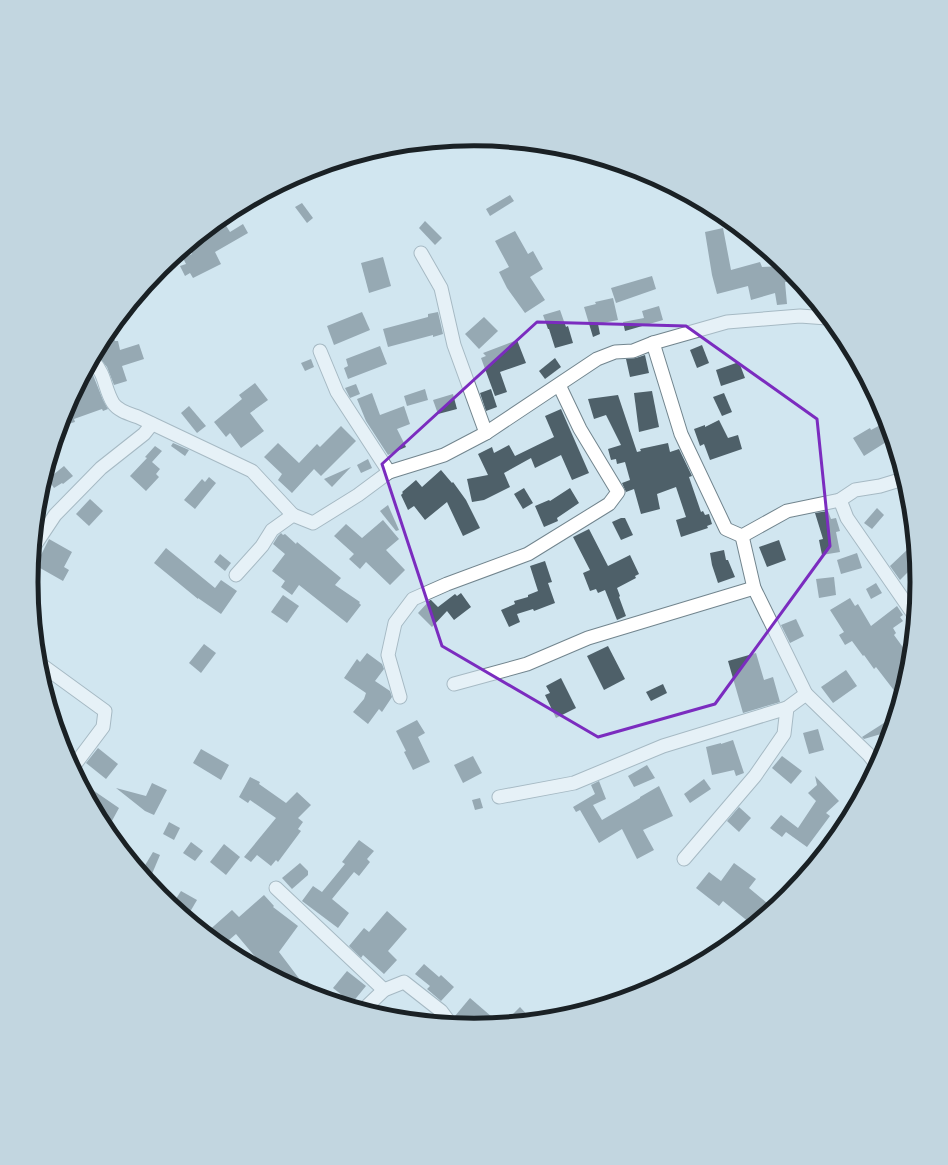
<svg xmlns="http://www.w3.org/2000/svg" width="948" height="1165" font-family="'Work Sans',sans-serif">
	<rect width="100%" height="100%" fill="#d1e6f0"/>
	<g fill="#4e6069">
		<path d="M510,195L514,201L490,216L486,209Z"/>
		<path d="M302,203L313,218L307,223L295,207Z"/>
		<path d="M425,221L442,238L435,245L419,228Z"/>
		<path d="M225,224L230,232L243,224L248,233L215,252L221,264L193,278L190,273L185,276L180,266L186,264L183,258L192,254L189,246L204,234L205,237Z"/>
		<path d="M723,228L731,270L760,262L762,267L783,266L787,269L797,281L785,282L787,304L777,305L775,293L751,300L748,286L717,294L712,275L705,232Z"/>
		<path d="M515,231L528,254L533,251L543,269L530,277L545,300L525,313L507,288L499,272L509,267L495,241Z"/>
		<path d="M383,257L391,286L369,293L361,263Z"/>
		<path d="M652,276L656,289L616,303L611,288Z"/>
		<path d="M613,298L618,320L598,324L600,334L593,337L584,307L596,304L595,302Z"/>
		<path d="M659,306L663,320L625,331L623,322L644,318L642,311Z"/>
		<path d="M560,310L566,327L568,326L573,343L555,348L549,329H548L543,315Z"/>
		<path d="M362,312L370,330L334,345L327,326Z"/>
		<path d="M438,312L443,334L433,337V335L388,347L383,329L428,317V314Z"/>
		<path d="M484,317L498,331L479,349L465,334Z"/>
		<path d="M111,329L115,341H118L120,350L139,344L144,359L122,366L127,381L114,385L107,367L96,354L106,336Z"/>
		<path d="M517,340L526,363L500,372L507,392L495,396L481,358L486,356L483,353Z"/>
		<path d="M702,345L709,363L697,368L690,350Z"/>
		<path d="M380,346L387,364L348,379L344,368L348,366L346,359Z"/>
		<path d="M645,355L649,373L630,377L626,359L636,358Z"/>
		<path d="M555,358L561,367L545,379L539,371Z"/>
		<path d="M311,359L314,367L305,371L301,363Z"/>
		<path d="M739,362L745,378L721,386L716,370Z"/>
		<path d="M89,368L93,375L103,400L108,409L103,411L102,409L74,419L75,422L61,426L65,413Z"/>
		<path d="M255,383L268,400L250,413L264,431L241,448L230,433L226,437L214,422L242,399L239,395Z"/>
		<path d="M356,384L360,394L350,398L345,388Z"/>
		<path d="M425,389L428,400L407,406L404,396Z"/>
		<path d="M491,389L497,407L486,411L480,393Z"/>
		<path d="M652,391L659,427L639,432L634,393Z"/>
		<path d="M372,393L380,415L404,406L410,424L397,429L406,447L388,455L366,421L357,399Z"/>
		<path d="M724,393L732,412L722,416L713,397Z"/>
		<path d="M453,394L457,409L438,414L433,400Z"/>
		<path d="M618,395L637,452L641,451L640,449L668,443L670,452L679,449L692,476L689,477L701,512L703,511L705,515L709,514L712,524L707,526L708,528L681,537L676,520L686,517L676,487L657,494L660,509L641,514L634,489L626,492L622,483L630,480L625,462L617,464L616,459L611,460L608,449L621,445L606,415L594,419L588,399Z"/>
		<path d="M189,406L206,426L197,433L181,413Z"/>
		<path d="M561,409L589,473L572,480L561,455L535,468L531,458L504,473L510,487L484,500L472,502L467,479L488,475L478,454L492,447L494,453L509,445L515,456L554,437L545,416Z"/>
		<path d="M719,420L728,438L738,435L742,449L710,460L704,444L700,446L694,429L705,425V427Z"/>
		<path d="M886,422L891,439L864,456L853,438L870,428L871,430Z"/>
		<path d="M341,426L356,441L321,476L314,469L292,493L278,480L282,474L264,457L278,443L299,463L317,444L320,447Z"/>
		<path d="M173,443L189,450L185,456L171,446Z"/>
		<path d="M155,446L162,451L152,462L160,469L156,474L159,477L146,491L130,476L147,458L145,457Z"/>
		<path d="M368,459L372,468L361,473L357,465Z"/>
		<path d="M64,466L73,476L63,484L62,483L54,488L48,479Z"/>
		<path d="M351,467L332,487L324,479Z"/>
		<path d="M441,470L452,483L453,482L466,500L480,528L463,536L447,502L425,520L414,506L408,510L401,495L403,493L402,492L416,480L422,487Z"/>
		<path d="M209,477L216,483L195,509L184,500L202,479L205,482Z"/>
		<path d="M524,488L533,503L523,509L514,494Z"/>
		<path d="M570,488L579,503L557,518L558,521L544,527L535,506L549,500L550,501Z"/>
		<path d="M90,499L103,511L89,526L76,514Z"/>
		<path d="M388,505L399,530L396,531L380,511Z"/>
		<path d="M877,508L884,515L872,529L864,523Z"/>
		<path d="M828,511L831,519L836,518L840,531L836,532L840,552L822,555L819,540L823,539L815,513Z"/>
		<path d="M621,518H625L633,535L621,540L612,522Z"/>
		<path d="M383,520L399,539L386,550L405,570L390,585L366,562L360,569L349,559L354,554L334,536L346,524L362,538Z"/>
		<path d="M589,529L608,566L630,555L639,574L635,576L636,578L617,588L620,596L619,597L626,616L617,620L605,590L598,593L596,589L590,591L583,573L590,570L573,537Z"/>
		<path d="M281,533L283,535L285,534L296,544L297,542L341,578L335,585L360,602L359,603L361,605L347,623L299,585L292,595L281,587L285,581L272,571L285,554L273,544L278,536Z"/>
		<path d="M49,539L72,552L64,567L69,570L63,581L33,564L34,553H37L41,555Z"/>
		<path d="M779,540L786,560L767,567L759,547Z"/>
		<path d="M166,548L215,588L221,580L237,591L221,614L198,598V599L154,563Z"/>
		<path d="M908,549L914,556L915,565L900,580L890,566Z"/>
		<path d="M724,550L726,560H728L735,577L718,583L712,565L710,553Z"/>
		<path d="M857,553L862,568L841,574L837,560Z"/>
		<path d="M220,554L231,563L225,571L214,562Z"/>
		<path d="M545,561L552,582L548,583L555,603L534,611L533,609L517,614L520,622L509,627L501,610L515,604L514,601L528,597V595L538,591L530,566Z"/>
		<path d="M834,577L836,595L819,598L816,579Z"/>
		<path d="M876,583L882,593L871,599L866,589Z"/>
		<path d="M461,593L471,607L454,620L447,611L432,627L418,613L430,600H431L438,607L455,594L457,596Z"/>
		<path d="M283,595L299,606L287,623L271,612Z"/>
		<path d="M850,598L855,606L858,604L871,626L897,606L903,615L900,617L903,621L893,628L896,633L894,635L910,657L908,669L903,688L896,693L876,667L874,669L864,655L863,656L852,641L845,645L839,635L844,632L830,610Z"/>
		<path d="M796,619L804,636L790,643L781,625Z"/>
		<path d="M204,644L216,653L201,673L189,663Z"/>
		<path d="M608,646L625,679L604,690L587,656Z"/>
		<path d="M367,653L382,664L384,669L375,681L390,691L392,697L382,712L379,709L368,724L353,712L364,699L366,693L344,678L357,659L360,662Z"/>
		<path d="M756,653L764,680L773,677L780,702L743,713L728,661Z"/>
		<path d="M846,670L857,686L833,703L821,687Z"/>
		<path d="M561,678L576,708L556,718L545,695L550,693L546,686Z"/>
		<path d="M663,684L667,693L651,701L646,692Z"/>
		<path d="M417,720L425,733L418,737L430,762L413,770L404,752L406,751L396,731Z"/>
		<path d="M887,721L891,727L890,731L882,736L881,734L864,739L862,737Z"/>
		<path d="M818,729L824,750L809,754L803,733Z"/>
		<path d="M733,740L744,773L736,776L734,770L712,775L706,747L721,743V744Z"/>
		<path d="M98,748L118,764L106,779L86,763Z"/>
		<path d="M201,749L229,765L221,780L193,763Z"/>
		<path d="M473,756L482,773L463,783L454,765Z"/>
		<path d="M782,756L802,771L791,784L772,768Z"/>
		<path d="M647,765L655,778L634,787L628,776Z"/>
		<path d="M815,776L839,801L826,813L830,816L807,847L786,832L782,837L770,828L781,815L798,828L816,801L808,793L817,785Z"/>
		<path d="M250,777L260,782L259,784L286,803L297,792L311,805L298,818L303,822L298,829L301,831L278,862L276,860L271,866L257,855L251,862L244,857L276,818L250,800L248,803L239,797Z"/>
		<path d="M704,779L711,789L690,803L684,794Z"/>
		<path d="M599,781L606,799L593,805L602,820L640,798V797L659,786L673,816L643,830L654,850L637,859L622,829L599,843L580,810L576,812L573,807L595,794L591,785Z"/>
		<path d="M81,782L119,808L107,830L106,828Z"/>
		<path d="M152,783L167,790L154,815L145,811L116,788L146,796Z"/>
		<path d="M480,798L483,808L475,810L472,800Z"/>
		<path d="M739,807L751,818L739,832L727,821Z"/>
		<path d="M169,822L180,828L174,840L163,834Z"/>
		<path d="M359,840L374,851L367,859L370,862L359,876L354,872L332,899L349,913L338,928L302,901L313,886L322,892L345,864L342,862Z"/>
		<path d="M191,842L203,851L195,861L183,853Z"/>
		<path d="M224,844L240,857L226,875L210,862Z"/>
		<path d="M153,852L160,855L149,881L141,872Z"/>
		<path d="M300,863L308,871V875L292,889L282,878Z"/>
		<path d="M734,863L756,879L749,888L767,903L750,923L723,901L719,906L696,888L709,872L721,881Z"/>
		<path d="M181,891L197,900L187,917L172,905Z"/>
		<path d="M264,895L274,906L273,907L298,926L279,952L304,985L307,981L323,997L304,992L252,963L257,959L236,934L222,946L206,933L232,910L239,917Z"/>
		<path d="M387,911L407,929L388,951L397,960L384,974L363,955L361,958L349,946L364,928L369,932Z"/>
		<path d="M424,964L439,977L441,975L454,987L441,1001L427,989L430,986L415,974Z"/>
		<path d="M347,971L366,986L352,1003L333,988Z"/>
		<path d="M470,998L499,1023L474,1026L460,1024L455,1016Z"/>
		<path d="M520,1007L532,1020L504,1023Z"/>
	</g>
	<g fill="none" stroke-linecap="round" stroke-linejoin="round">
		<defs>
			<g id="street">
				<path d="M421,253L441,288L454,345L486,433"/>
				<path d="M653,343L681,434L726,529L742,536L787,511L840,500"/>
				<path d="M320,351L337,392L389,472"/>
				<path d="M93,361C106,375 104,388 113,403C118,411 130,414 138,417L252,471L293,515"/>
				<path d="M903,479L880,486L855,490L840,500L847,518L914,615"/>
				<path d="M742,536L754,588L806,694L868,754L877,765"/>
				<path d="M35,545L55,515L101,468L144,434L152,424"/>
				<path d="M236,575L262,546L272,530L293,515L313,523L358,495L389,472L444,455L486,433L597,359L615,352L633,351L653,343L727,322L800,316L827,318"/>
				<path d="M39,663L105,711L103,727L73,767"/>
				<path d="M454,684L527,664L588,638L754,588"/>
				<path d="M400,697L388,655L395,623L413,599L447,584L528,554L609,504L618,492L580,429L559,385"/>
				<path d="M499,797L574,783L663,746L787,708"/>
				<path d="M684,859L755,776L784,734L787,708L806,694"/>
				<path d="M276,888L384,990"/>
				<path d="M363,1010L384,990L404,982L441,1011L450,1023"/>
			</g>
		</defs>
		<use href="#street" stroke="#72858e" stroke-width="15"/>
		<use href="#street" stroke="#fff" stroke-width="13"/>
	</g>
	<path d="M0 0H948V1165H0ZM537,322L686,326L817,419L830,546L715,704L598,737L442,646L382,464Z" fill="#d1e6f0" fill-opacity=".55" fill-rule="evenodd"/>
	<path fill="none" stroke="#7b2cbf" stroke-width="3" stroke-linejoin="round" d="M537,322L686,326L817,419L830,546L715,704L598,737L442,646L382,464Z"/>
	<path d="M0 0H948V1165H0ZM38 582a436 436 0 1 1 872 0a436 436 0 1 1-872 0Z" fill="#c2d6e0" fill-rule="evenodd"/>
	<path fill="none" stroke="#1a2125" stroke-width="5" d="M38 582a436 436 0 1 1 872 0a436 436 0 1 1-872 0Z"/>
</svg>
